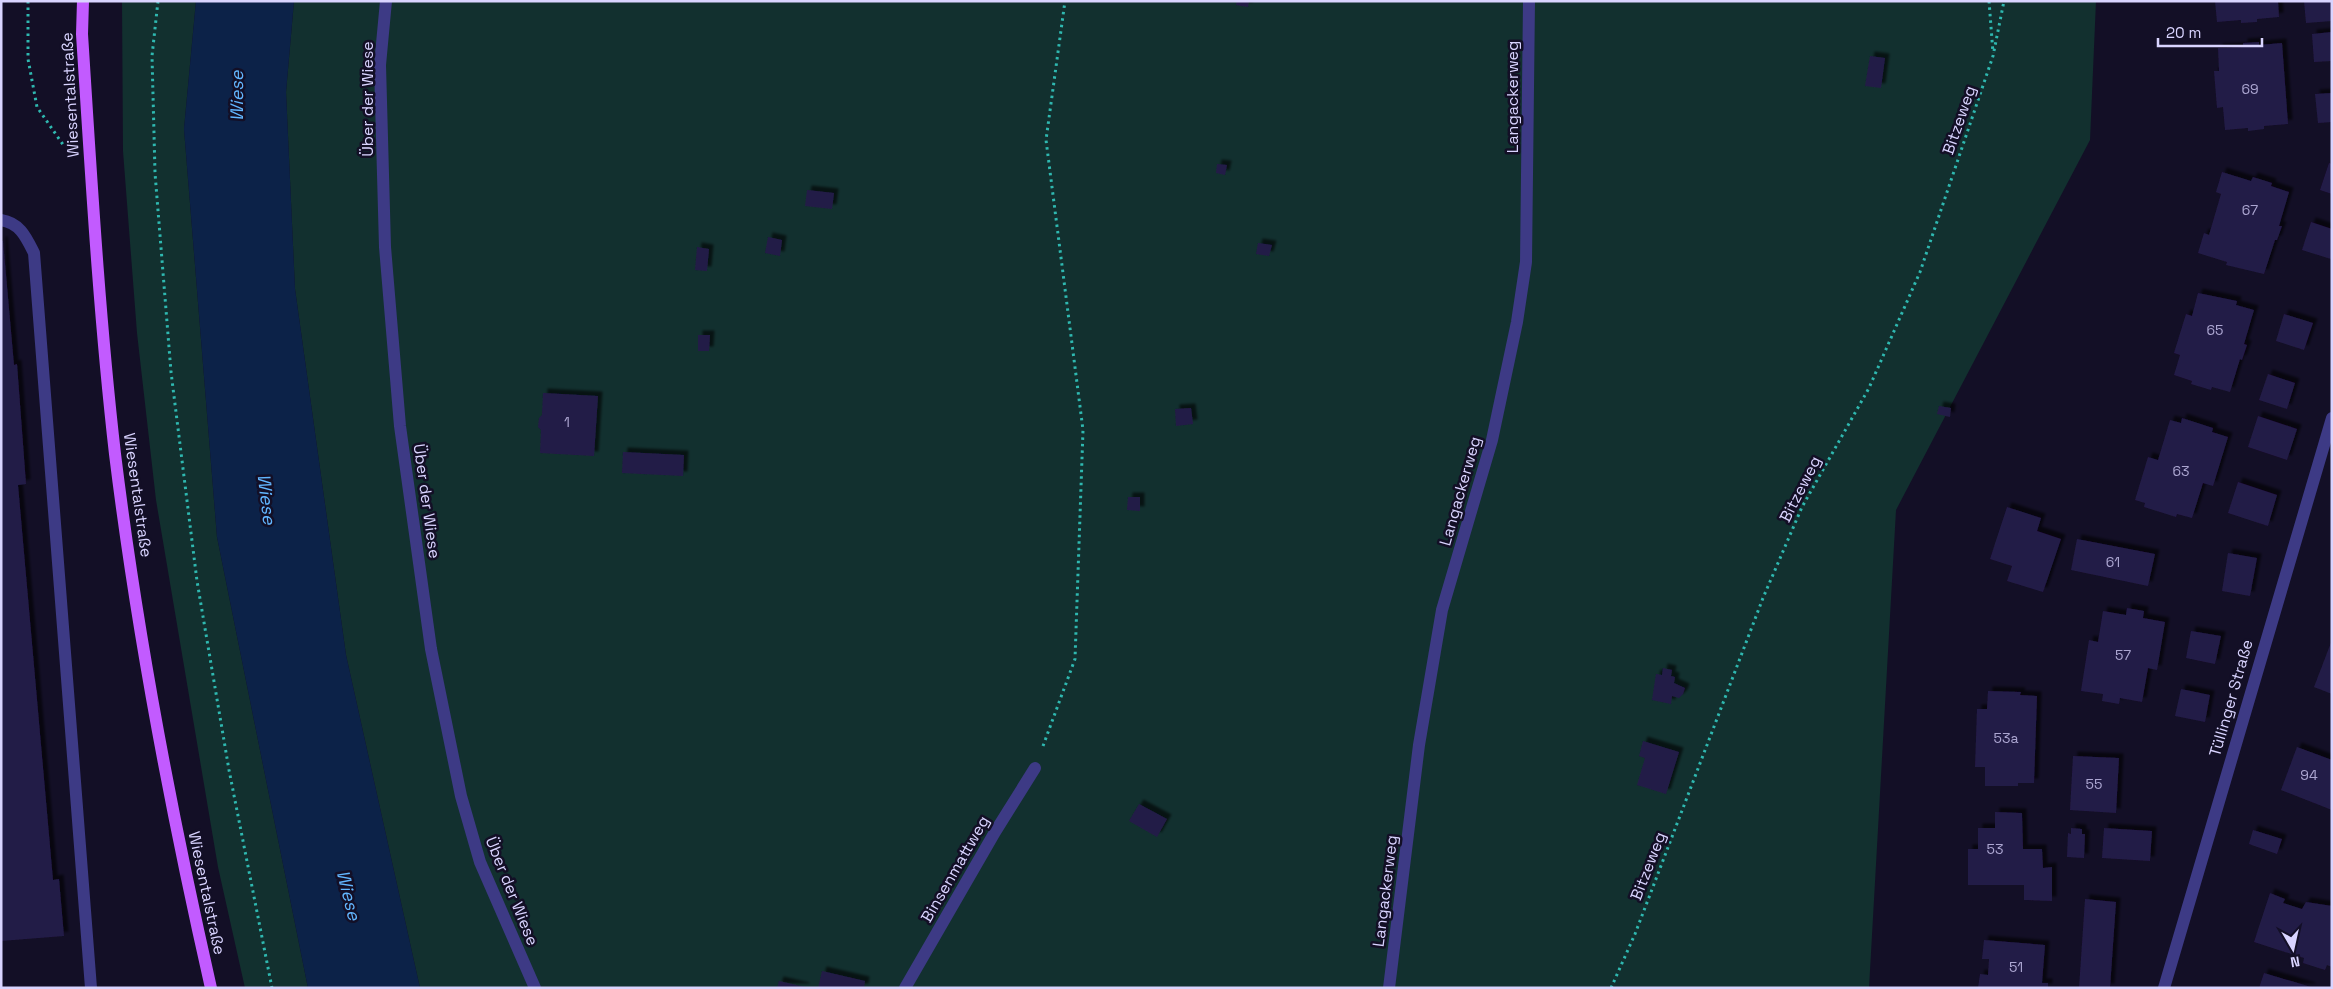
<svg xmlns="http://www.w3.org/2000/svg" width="2333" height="989" font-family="'Space Grotesk',sans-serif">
	<defs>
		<filter id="shadow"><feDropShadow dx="4.5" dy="-4.5" stdDeviation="1" flood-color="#0009"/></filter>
	</defs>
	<rect width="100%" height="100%" fill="#130f26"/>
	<g fill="#12302f">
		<path d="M122,1H196L184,129L217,537L308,988H245L218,867L156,500L137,333L123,151Z"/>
		<path d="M294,1H2096L2090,140L1896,510L1869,988H420L346,655L295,289L286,92Z"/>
	</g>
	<path fill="#0c2248" d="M196,1H294L286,92L295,289L346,655L420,988H308L217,537L184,129Z"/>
	<g fill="#241b47" filter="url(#shadow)">
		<path d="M1237,1H1249L1248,7L1236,5Z"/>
		<path d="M2215,1H2278L2279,17L2257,19V22L2241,23V20L2217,22Z"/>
		<path d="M2304,1H2332V21L2306,23Z"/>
		<path d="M2332,32V61L2314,62L2312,34Z"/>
		<path d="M2259,42V45L2282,43L2288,124L2264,126V129L2248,131V128L2225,130L2223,107L2217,108L2214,71H2219L2218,48L2243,47V43Z"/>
		<path d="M1870,56L1885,58L1881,88L1865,86Z"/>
		<path d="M2332,93V122L2318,123L2315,94Z"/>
		<path d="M2329,163L2332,164V194L2320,190Z"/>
		<path d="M1217,164L1227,165L1225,175L1216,173Z"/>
		<path d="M2222,172L2251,181L2253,177L2272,183L2271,186L2289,192L2279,226H2282L2277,240H2275L2264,274L2226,265L2227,262L2198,253L2204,233L2209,235L2221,194L2216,192Z"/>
		<path d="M807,190L834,193L832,209L805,206Z"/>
		<path d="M2311,222L2332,229L2331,259L2302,250Z"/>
		<path d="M768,237L782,240L780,256L765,253Z"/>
		<path d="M1,241H3L14,365L17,364L26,484L18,485L53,880L59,879L64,936L1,941Z"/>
		<path d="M1258,243L1272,245L1269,256L1256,254Z"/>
		<path d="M697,247L709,249L707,271L695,270Z"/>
		<path d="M2198,293L2237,301L2236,305L2254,310L2244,344L2247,345L2242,360L2240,359L2230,392L2212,387L2211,390L2191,384L2192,381L2174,375L2180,355L2174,353L2186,314L2192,316Z"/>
		<path d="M2284,314L2313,323L2304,350L2276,341Z"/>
		<path d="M698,335H710L709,351H698Z"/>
		<path d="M2268,374L2295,383L2287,409L2259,400Z"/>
		<path d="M543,393L598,396L594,456L540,453L541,430L538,427L539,418L542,415Z"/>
		<path d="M1939,406L1951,408L1950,417L1937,414Z"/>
		<path d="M1191,408L1193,424L1176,426L1175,409Z"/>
		<path d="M2258,416L2297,429L2287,460L2248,447Z"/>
		<path d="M2182,418L2213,428L2212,432L2228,437L2213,486L2203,483L2192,518L2177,514L2176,517L2144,507L2145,503L2135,500L2148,457L2158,460L2170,420L2181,423Z"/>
		<path d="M623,452L684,455L683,476L622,473Z"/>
		<path d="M2238,482L2277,495L2268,526L2228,513Z"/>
		<path d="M1128,497H1140V511L1127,510Z"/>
		<path d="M2007,507L2041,518L2037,531L2061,539L2043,592L2007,581L2012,566L1990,559Z"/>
		<path d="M2077,539L2155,554L2148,586L2071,570Z"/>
		<path d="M2228,553L2257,558L2250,596L2222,591Z"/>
		<path d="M2127,608L2144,611L2143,618L2165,622L2157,670L2148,668L2142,702L2120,698L2119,704L2102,701L2103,694L2081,691L2089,640L2098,642L2103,611L2126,615Z"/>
		<path d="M2191,631L2221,636L2215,664L2186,658Z"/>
		<path d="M2332,640V694L2314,687Z"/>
		<path d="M1663,668L1672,670L1671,676L1675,677L1674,683L1685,688L1683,694L1679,698L1672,696L1671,704L1652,700L1656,674L1662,675Z"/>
		<path d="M2181,689L2210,695L2205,722L2175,716Z"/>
		<path d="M1988,691L2021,692L2020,695L2037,696L2034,783H2018V786H1985V767H1975L1977,709H1987Z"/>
		<path d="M1643,741L1679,752L1666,794L1637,785L1645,758L1639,756Z"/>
		<path d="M2297,747L2332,760V810L2281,790Z"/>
		<path d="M2073,756L2119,758L2116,813L2070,810Z"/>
		<path d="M1139,804L1167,819L1157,837L1129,821Z"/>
		<path d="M1995,812L2022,813L2023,849H2042L2043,868L2052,867V901L2024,900V885H1968V849H1978V828H1995Z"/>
		<path d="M2071,828L2082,829V834H2085L2084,858L2067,857L2068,833L2071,834Z"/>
		<path d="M2104,828L2152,831L2150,861L2102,858Z"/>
		<path d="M2253,830L2282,839L2277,854L2249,844Z"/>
		<path d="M2270,893L2285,899L2283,903L2302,909L2306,902L2332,906V967L2327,965L2325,970L2303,963L2304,958L2254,942Z"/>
		<path d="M2085,899L2116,902L2110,988H2079Z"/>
		<path d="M1984,940L2045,945L2042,983H2048V988H1978L1980,974L1988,975L1989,959H1982Z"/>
		<path d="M822,971L865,981L864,988H818Z"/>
		<path d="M2264,973L2311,987V988H2259Z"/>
		<path d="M779,981L805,987V988H777Z"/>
	</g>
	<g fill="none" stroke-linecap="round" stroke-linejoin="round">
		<g stroke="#2fb8b0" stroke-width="3" stroke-dasharray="2.5 4" stroke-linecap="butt">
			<path d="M28,1V59L37,107L64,146"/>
			<path d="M158,1L152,56L155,173L171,372L197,581L229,770L272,988"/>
			<path d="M1989,1L1993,53"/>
			<path d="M1043,746L1075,659L1083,430L1046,140L1065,1"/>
			<path d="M1611,988L1635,934L1763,598L1802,507L1869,388L1920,272L1993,56L2004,1"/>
		</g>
		<g stroke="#3d3a85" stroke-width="12">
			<path d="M386,1L380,65L385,247L400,426L431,649L461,796L480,862L535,988"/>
			<path d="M1,220C20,223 26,237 34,253L91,988"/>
			<path d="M905,988L995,832L1035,768"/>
			<path d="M1389,988L1419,745L1442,610L1492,440L1517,322L1526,262L1529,1"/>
		</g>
		<path stroke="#3d3a85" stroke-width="12" d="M2164,988L2332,418"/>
		<path stroke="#c25bff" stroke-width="12" d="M83,1L82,34C91,174 99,314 115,454C137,633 171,812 211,988"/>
	</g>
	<g text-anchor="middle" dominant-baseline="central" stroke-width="5" stroke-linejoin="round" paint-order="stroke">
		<g font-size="14" fill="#aca6d1">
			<text x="2250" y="89">69</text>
			<text x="2250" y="210">67</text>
			<text x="2215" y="330">65</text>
			<text x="567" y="422">1</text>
			<text x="2181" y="471">63</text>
			<text x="2113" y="562">61</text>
			<text x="2123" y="655">57</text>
			<text x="2006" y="738">53a</text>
			<text x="2309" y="775">94</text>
			<text x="2094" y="784">55</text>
			<text x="1995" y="849">53</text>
			<text x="2016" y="967">51</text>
		</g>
		<g font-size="16" fill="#d9d4ff" stroke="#130f26">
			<text transform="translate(70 95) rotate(-93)">Wiesentalstraße</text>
			<text transform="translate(1512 97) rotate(-90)">Langackerweg</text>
			<text transform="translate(367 99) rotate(-90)">Über der Wiese</text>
			<text transform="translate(1959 120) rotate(-71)">Bitzeweg</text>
			<text transform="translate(1800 489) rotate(-63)">Bitzeweg</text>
			<text transform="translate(1460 491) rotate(-74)">Langackerweg</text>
			<text transform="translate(138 495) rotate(82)">Wiesentalstraße</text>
			<text transform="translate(427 501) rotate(82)">Über der Wiese</text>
			<text transform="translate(2231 698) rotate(-74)">Tüllinger Straße</text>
			<text transform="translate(1648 866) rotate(-69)">Bitzeweg</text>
			<text transform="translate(955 869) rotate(-60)">Binsenmattweg</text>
			<text transform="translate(512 891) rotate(68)">Über der Wiese</text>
			<text transform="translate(1385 891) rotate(-83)">Langackerweg</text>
			<text transform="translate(207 893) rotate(78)">Wiesentalstraße</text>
		</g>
		<g font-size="18" font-style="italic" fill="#62b6ff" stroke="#130f26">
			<text transform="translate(236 96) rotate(-90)">Wiese</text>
			<text transform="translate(267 499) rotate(83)">Wiese</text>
			<text transform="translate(349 895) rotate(76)">Wiese</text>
		</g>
	</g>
	<rect width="2333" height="989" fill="none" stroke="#d9d4ff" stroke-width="5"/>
	<g transform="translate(2293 949) rotate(171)" stroke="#130f26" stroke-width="4" paint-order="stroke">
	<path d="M0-4L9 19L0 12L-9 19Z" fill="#d9d4ff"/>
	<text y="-8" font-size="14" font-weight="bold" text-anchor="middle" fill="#d9d4ff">N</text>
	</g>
	<path d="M2158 38v8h104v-8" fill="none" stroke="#d9d4ff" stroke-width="2.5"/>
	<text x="2166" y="38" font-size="15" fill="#d9d4ff" stroke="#130f26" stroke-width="4" paint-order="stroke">20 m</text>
</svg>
